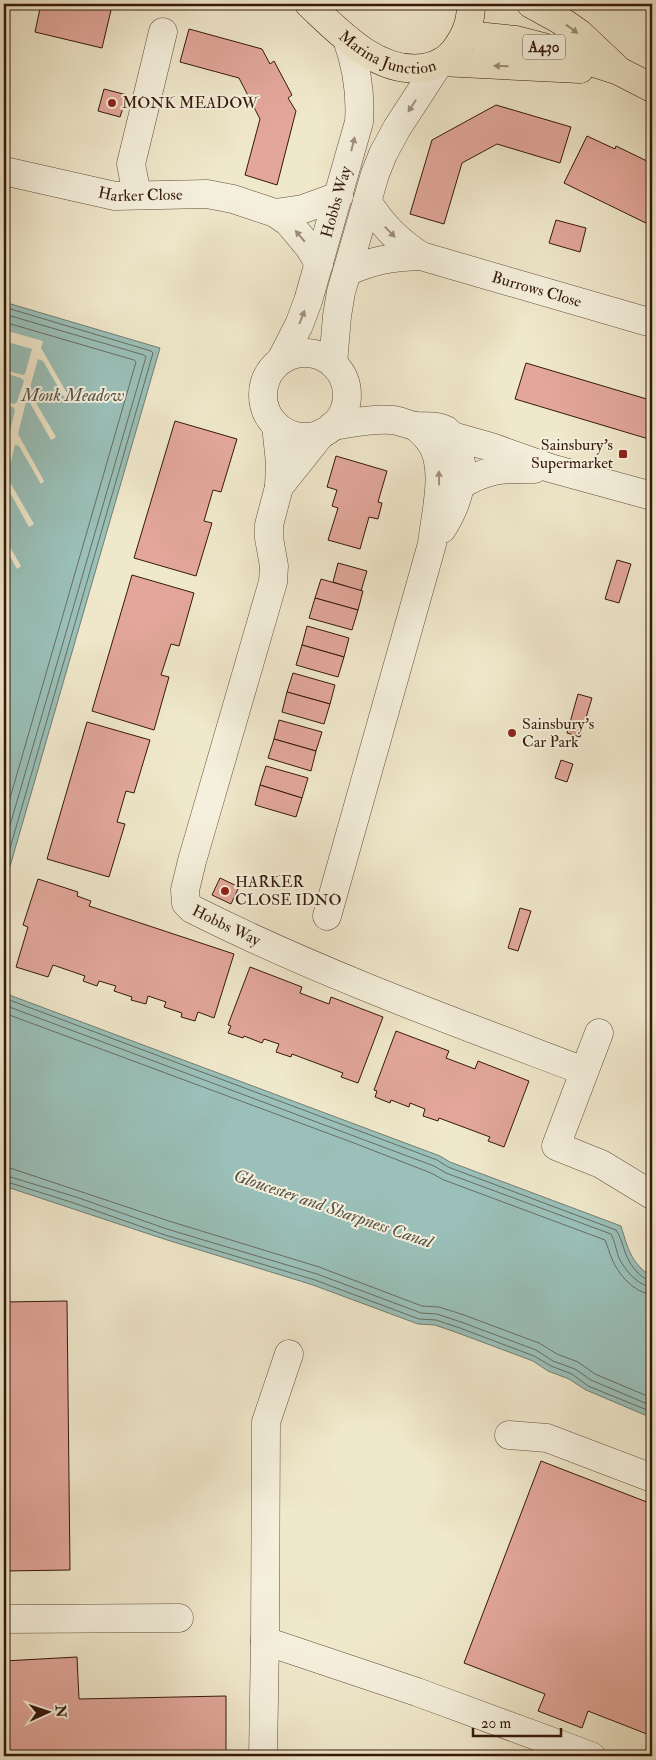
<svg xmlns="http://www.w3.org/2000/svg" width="656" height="1760" font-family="'IM FELL Double Pica',serif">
	<rect width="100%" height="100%" fill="#f0e8cb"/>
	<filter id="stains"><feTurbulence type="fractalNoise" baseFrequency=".004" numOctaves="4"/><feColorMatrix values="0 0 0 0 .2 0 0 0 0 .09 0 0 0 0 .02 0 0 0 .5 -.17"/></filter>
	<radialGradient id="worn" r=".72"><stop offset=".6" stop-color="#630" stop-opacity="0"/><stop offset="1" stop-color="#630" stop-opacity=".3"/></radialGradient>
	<g fill="#9ac0b9" stroke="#727d73">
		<path d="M4,302L160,348L4,887Z"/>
		<path d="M4,993L440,1156L450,1162L621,1226C628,1249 631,1263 652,1277V1418L586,1390L569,1379L548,1371L533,1361L458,1333L435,1325L418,1324L313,1285L164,1239L4,1186Z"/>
	</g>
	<g fill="#f0e8cb">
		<path d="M4,330L43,341L41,348L68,395L64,397L43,361L38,359L29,391L56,437L51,440L30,403L26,402L18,434L44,481L41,484L19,446L15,445L7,477L34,524L29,527L8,489L4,488V454L8,439L4,436V432L7,433L10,431L15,410L13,407L4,404V401L14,404L17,402L24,381L21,378L4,373V370L23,375L25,374L32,349L4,341Z"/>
		<path d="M4,537L21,566L17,569L4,545Z"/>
	</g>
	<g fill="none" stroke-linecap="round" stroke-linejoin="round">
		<g stroke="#686c62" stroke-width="1">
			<path d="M4,307L151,351L153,353L4,869"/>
			<path d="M4,314L144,355L146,357L4,846"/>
			<path d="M4,322L134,360L136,362L4,819"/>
			<path d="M4,998L437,1160L448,1167L616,1230C626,1246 622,1256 638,1273C642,1277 647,1280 652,1280"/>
			<path d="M4,1005L434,1166L446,1173L611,1234C615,1241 616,1250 619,1258C625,1270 638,1286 652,1287"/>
			<path d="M4,1013L354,1143L431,1173L444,1180L605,1240C608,1246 609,1253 612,1259C618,1274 635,1294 652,1294"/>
			<path d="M4,1168H10L169,1221L319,1267L422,1306L439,1307L464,1315L539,1343L557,1354L578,1362L595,1374L652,1398"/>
			<path d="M4,1175L76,1197L167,1229L317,1274L421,1313L437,1314L461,1322L536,1350L553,1361L575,1369L591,1380L652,1406"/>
			<path d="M4,1181L74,1203L165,1235L315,1280L419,1319L436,1320L460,1328L534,1356L551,1366L572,1374L588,1386L652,1412"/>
		</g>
	</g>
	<g fill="#e2a79a" stroke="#35180b">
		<path d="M41,4H103L112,6L102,48L35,32Z"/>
		<path d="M189,29L262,49L270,64L274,61L292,95L288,98L296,111L277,185L245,175L260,119L239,78L180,62Z"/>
		<path d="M104,89L127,95L120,117L98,111Z"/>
		<path d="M496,105L571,127L560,163L497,144L462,163L444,224L410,214L432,140Z"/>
		<path d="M587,136L615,149L616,146L649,162L647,165L652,168V226L564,183Z"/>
		<path d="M556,220L586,228L580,252L549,243Z"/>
		<path d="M526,363L650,400L652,393V440L515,399Z"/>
		<path d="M175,421L237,439L221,492L213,490L204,521L212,523L196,576L134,558Z"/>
		<path d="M336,456L387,471L378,502L382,503L378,519L369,517L360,549L328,540L338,508L332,506L337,490L327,487Z"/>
		<path d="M617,560L631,564L619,603L605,599Z"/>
		<path d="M338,563L367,571L361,591L333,582Z"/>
		<path d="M132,575L194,593L179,646L171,644L161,675L169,677L154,730L92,711Z"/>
		<path d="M321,579L363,591L358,610L315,598Z"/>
		<path d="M315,598L358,610L352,630L309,618Z"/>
		<path d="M307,626L349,638L344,657L302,645Z"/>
		<path d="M302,645L344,657L338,677L296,665Z"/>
		<path d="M293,673L335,685L330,704L287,692Z"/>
		<path d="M287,692L330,704L324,724L282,712Z"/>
		<path d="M578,694L592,698L580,737L567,733Z"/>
		<path d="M279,720L322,732L316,751L274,739Z"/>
		<path d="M87,722L150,740L134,793L126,791L117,822L125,824L109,877L47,859Z"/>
		<path d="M274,739L316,751L311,771L268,758Z"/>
		<path d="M561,760L573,764L567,782L555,778Z"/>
		<path d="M266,766L308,778L302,798L260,785Z"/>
		<path d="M260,785L302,798L296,817L255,805Z"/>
		<path d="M220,878L239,887L231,904L212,895Z"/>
		<path d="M38,879L78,892L77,896L91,901L89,906L234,954L214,1018L198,1012L195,1021L181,1017L182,1013L164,1007L166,1002L148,996L146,1004L131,1000L132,997L114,991L116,986L99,981L97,986L83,981L85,976L53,965L48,977L16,967L28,927L23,925Z"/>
		<path d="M520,908L531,911L518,951L508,948Z"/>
		<path d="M250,967L302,987L300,993L329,1004L331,997L383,1017L358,1083L341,1077L343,1073L292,1054L291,1057L276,1052L279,1044L264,1039L262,1043L244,1036L243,1038L228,1033L231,1026L228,1025Z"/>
		<path d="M396,1031L449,1051L446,1058L475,1069L478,1061L529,1081L504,1147L488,1141L490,1137L439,1118L438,1121L423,1116L425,1109L410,1103L409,1107L391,1100L390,1103L375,1097L377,1091L374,1090Z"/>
		<path d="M67,1301L70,1570L4,1571V1302Z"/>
		<path d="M541,1461L652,1504V1736L588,1711L582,1728L538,1711L545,1694L464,1663Z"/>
		<path d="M77,1657L79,1699L226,1696V1756H4V1661Z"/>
	</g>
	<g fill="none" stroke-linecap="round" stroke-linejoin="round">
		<defs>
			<g id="minor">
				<path id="s1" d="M4,171L115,196L207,194L233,199L275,213L288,222L309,247L319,264"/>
				<path d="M137,195L131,164L163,32"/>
				<path id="s2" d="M367,201C383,226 397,240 421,256L652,323"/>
				<path d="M275,213L303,209L339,196"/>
				<path d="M347,272C373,260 392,257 421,256"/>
				<circle cx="305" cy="395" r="42"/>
				<path id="s3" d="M281,360L299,325L308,301L359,122C361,93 357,67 347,39"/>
				<path d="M333,364L337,316L341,292L375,174L383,154L397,128L438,65"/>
				<path id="s4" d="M276,425L280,463L279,487L269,525V538L274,566L273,582L192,861L185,890L186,903L192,909C319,973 452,1021 584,1071"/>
				<path d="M332,426C352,423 373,418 393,420C401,421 408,425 416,426C426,427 437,425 446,430C450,433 453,438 455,442C469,471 458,504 442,529"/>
				<path d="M452,436L491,447L550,468L652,496"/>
				<path d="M461,485C488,468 503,469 534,469"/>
				<path d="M279,487L322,433"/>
				<path d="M327,916L432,544C435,514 449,465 429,440C425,435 420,430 415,426"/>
				<path d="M599,1033L556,1146L601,1164L652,1195"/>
				<path d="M509,1435L547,1438L652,1478"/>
				<path d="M4,1619L179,1618"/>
				<path d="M265,1641L266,1422L289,1354"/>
				<path d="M263,1756L265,1641L417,1692L591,1756"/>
			</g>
			<g id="major">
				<path id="s5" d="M309,4C339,32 377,74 423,68C436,66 447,61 455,50C466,35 471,22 471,4"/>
				<path d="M531,4L560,20L580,34L615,67"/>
				<path d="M466,35L516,40L547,48L619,71L652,88"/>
				<path d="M441,62L580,69"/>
			</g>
		</defs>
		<use href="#minor" stroke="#644c3b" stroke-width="29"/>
		<use href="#major" stroke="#35180b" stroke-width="29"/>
		<use href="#minor" stroke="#f5f0dd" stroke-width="28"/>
		<use href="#major" stroke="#f0e8cb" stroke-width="28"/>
	</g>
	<defs><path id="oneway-solid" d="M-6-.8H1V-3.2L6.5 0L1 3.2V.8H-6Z" transform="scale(1.25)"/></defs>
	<g fill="#9c8a75">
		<use href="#oneway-solid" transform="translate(572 29) rotate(36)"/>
		<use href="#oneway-solid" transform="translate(501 66) rotate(-178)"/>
	</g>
	<g fill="#9f8f7e">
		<use href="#oneway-solid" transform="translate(412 106) rotate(123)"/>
		<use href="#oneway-solid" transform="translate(353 144) rotate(-76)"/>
		<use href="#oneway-solid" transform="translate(390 232) rotate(46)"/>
		<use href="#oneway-solid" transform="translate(300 236) rotate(-130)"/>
		<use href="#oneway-solid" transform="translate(302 317) rotate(-69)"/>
		<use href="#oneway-solid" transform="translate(439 478) rotate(-91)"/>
	</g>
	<g fill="#8f2418" stroke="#f5f0dd" stroke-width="2">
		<circle cx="112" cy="103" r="5"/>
		<rect x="618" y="449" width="10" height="10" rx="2.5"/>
		<circle cx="512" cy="733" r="5"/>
		<circle cx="225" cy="891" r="5"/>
	</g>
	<g text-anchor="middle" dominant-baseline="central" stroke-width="4" stroke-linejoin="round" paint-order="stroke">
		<rect fill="#f5f0dd" stroke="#6f594a" stroke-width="1" x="523" y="34.5" width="42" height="25" rx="4"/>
		<g font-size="15" font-weight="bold" fill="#35180b">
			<text x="544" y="47">A430</text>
		</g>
		<g font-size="16" fill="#35180b" stroke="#f5f0dd">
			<text stroke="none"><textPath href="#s5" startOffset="96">Marina Junction</textPath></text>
			<text stroke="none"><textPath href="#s1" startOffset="139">Harker Close</textPath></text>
			<text stroke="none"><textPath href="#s3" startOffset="168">Hobbs Way</textPath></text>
			<text stroke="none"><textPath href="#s2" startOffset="198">Burrows Close</textPath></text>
			<text stroke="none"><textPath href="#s4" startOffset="539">Hobbs Way</textPath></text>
		</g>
		<g font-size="16" fill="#35180b" stroke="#f5f0dd" text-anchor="start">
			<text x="122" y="103">MONK MEADOW</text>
			<text x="613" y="445" text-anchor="end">Sainsbury's<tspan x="613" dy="18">Supermarket</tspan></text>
			<text x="522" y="724">Sainsbury's<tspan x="522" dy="18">Car Park</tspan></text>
			<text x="235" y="882">HARKER<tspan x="235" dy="18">CLOSE IDNO</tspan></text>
		</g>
		<g font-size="18" font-style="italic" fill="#585348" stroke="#f5f0dd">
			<text x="73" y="395">Monk Meadow</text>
			<text transform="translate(333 1209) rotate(19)">Gloucester and Sharpness Canal</text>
		</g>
	</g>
	<rect width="656" height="1760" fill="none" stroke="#f0e8cb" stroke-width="20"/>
	<rect x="5" y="5" width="646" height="1750" fill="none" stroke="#35180b" stroke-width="2.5"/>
	<rect x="10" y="10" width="636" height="1740" fill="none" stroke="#35180b"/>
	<g transform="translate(48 1712) rotate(87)" stroke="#f5f0dd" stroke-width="4" paint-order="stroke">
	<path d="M0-4L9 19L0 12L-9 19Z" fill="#35180b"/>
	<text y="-8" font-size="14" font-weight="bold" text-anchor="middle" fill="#35180b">N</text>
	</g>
	<path d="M473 1728v8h88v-8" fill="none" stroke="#35180b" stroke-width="2.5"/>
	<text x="481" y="1728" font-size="15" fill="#35180b" stroke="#f5f0dd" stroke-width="4" paint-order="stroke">20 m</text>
	<rect width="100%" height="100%" filter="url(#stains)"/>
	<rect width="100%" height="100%" fill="url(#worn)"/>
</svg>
